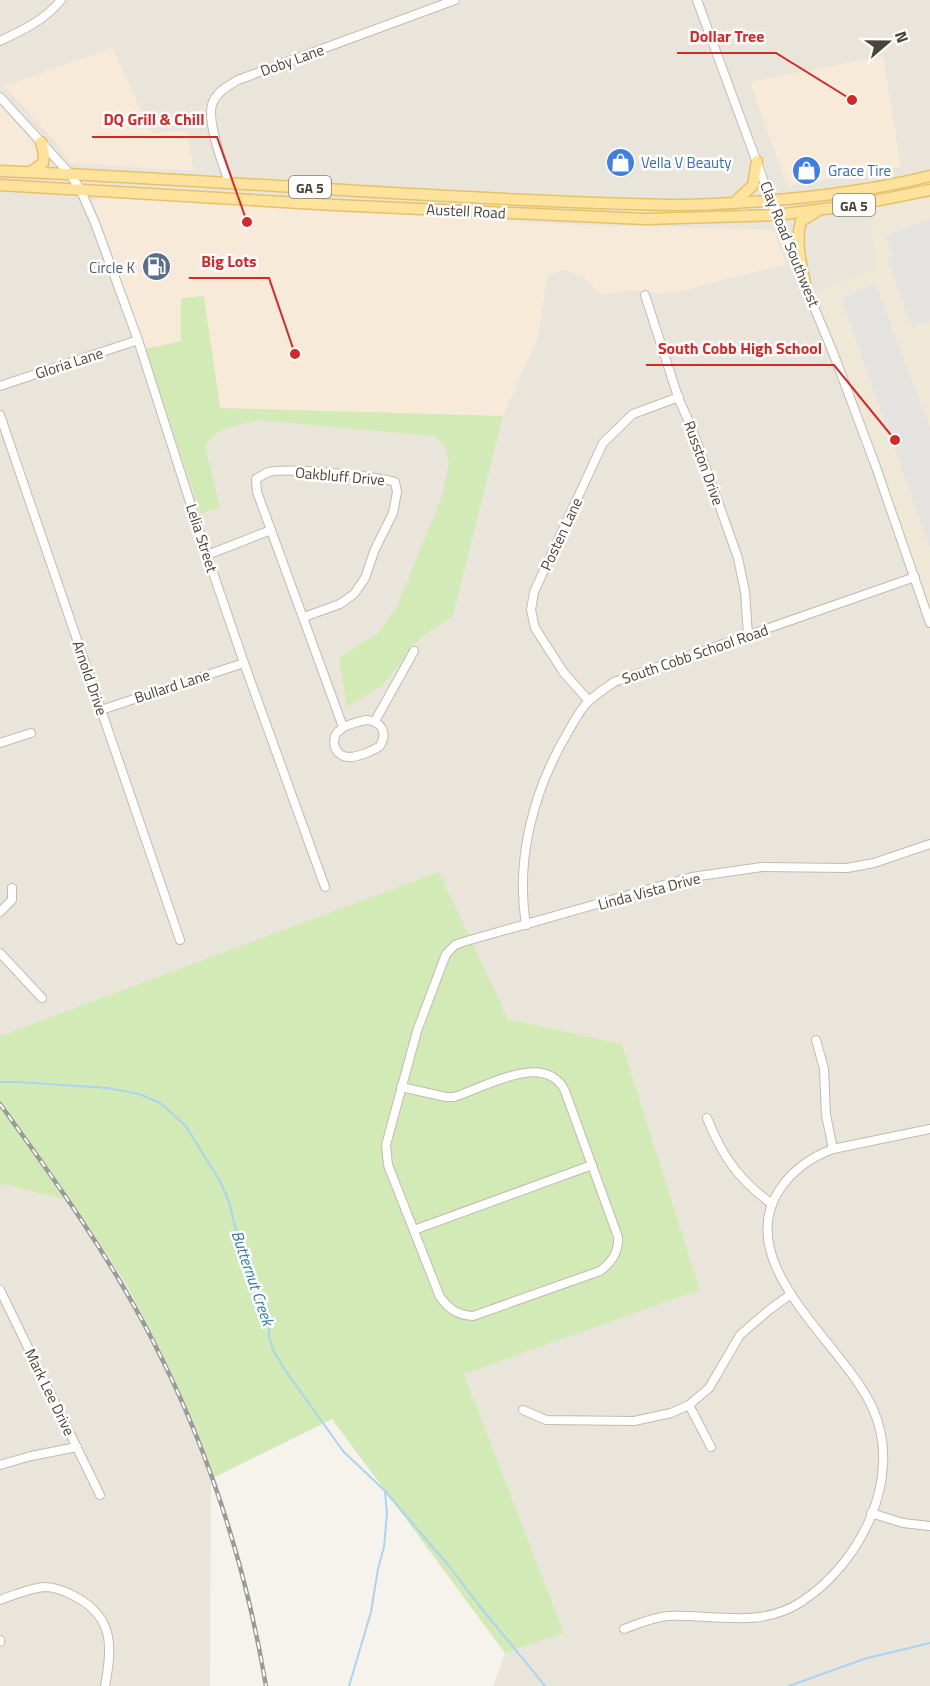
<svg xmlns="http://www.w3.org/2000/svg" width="930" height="1686" font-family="'Titillium Web',sans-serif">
	<rect width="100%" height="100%" fill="#f6f3ec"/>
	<g fill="#eae5da" fill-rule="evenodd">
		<path d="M0,0H930V1686H493L505,1653L564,1633L464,1374L700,1290L622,1044L508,1019L439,873L0,1036V165L29,168L38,148L0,106ZM112,48L152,134L177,131L71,163L56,142ZM93,203L576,225L770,230L775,233L777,239L785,265L660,293L631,290L603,295L585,278L565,269L547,275L538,337L145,348L105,232Z"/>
		<path d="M2,1184L71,1200L126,1283L175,1381L211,1479L210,1686H0V1186Z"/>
	</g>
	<g fill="#f7ead8">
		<path d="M112,48L152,134L177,131L187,133L194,171L70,163L56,142L4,86Z"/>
		<path d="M883,56L901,167L787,186L750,82Z"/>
		<path d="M0,106L38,148L41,158L29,168L0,165Z"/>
		<path d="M99,195L576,225L770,230L775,233L786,265L755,271L675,293L631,290L602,295L585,278L566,269L547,275L538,337L503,416L220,408L204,296L181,298V341L145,349L105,232L93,203Z"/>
	</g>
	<path fill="#efe8d6" d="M930,183V634L914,583L807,296L874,270L871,210L893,191Z"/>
	<g fill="#d2eab5">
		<path d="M204,296L220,408L503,416L453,616L420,638L383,685L347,707L339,658L379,632L396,608L442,497L449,462L444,445L434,436L258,420L220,430L205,445L220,507L201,514L145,349L181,341V298Z"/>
		<path d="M439,872L508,1019L622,1044L700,1290L464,1374L564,1633L505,1653L332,1419L211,1479L175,1381L126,1283L71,1201L3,1184L0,1186V1036Z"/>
	</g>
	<g fill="#e5e3e0">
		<path d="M930,219V321L912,327L887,258L892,255L885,235Z"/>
		<path d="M875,283L930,428V548L841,298Z"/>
	</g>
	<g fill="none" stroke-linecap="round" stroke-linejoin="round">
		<g stroke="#a9d4f2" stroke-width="2">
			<path d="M0,1082H18L107,1088L139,1094L160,1103L185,1125L220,1181L229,1202L245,1266L270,1318L269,1336L273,1350L285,1370L343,1451L385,1491L448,1565L478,1604L545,1686"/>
			<path d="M349,1686L371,1612L378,1569L384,1547L387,1513L385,1493"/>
			<path d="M789,1686L864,1659L930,1643"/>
		</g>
		<defs>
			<g id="minor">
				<path d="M697,0L780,225L834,355L876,467L930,623"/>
				<path d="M0,41C23,30 45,20 61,0"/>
				<path d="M0,97L70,174L80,189L95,223L138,340L207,555L244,663L325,887"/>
				<path d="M229,182C223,165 205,118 213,102C218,91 228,86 238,80L455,0"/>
				<path d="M645,295L679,400L691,426L738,558L745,592L748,635"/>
				<path d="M0,386L138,340"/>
				<path d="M0,415L180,940"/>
				<path d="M207,555L271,530"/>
				<path d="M304,617L340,604L354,594L365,578L375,549L393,513L397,492L395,482C377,476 286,467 269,472C265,473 260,477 256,479L257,492L343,727"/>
				<path d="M589,701L564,673L535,628L531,610L534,592L603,443L633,414L679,397"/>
				<path d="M101,710L244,663"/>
				<path d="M366,720C382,721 388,733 380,746C373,751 358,757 349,757C334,757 329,738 340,730C346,724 358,722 366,720Z"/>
				<path d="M375,721L414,651"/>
				<path d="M0,743L31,733"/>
				<path d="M0,912L12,900V888"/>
				<path d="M526,925C515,859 534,789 568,732C574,722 580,709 589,701C596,694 606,688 614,682L915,577"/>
				<path d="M0,953L42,998"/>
				<path d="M816,1040L824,1069L826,1115L833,1149"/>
				<path d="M401,1087L446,1097H454C484,1088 545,1050 565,1091L618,1237C619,1252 612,1262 600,1271L473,1316C457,1315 449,1309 440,1297L388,1165L386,1145L417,1031L446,954L455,945L463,942L692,877L762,867L847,868L874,863L930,844"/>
				<path d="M707,1118C722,1156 739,1180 772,1204"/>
				<path d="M414,1230L592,1165"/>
				<path d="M0,1290L100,1495"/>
				<path d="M689,1405L711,1447"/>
				<path d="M523,1410L546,1420L634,1421L671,1413L689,1405L709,1388L740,1335L769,1310L791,1294"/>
				<path d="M0,1465L31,1456L77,1447"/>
				<path d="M871,1513L903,1523L930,1526"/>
				<path d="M0,1600C14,1595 30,1588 45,1587C56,1587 67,1592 76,1597C115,1618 112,1649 105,1686"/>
				<path d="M624,1629C638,1624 653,1617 668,1616C713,1614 760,1629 801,1602C860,1564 904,1478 873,1409C846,1346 729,1264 780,1189C793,1170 811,1157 833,1149L930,1129"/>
				<path d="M0,1640V1642"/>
			</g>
			<g id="major">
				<path d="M0,171C227,180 454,201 681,205C764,203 849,196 930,176"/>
				<path d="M31,172L43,163L44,154L41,142"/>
				<path d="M0,185L334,205L645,219L777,215L855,205L930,190"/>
				<path d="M734,203L753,185L757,161"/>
				<path d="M805,283C801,263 795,242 801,221L816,212"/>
			</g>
		</defs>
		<use href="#minor" stroke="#c2bbae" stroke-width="10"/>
		<use href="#major" stroke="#e6c16a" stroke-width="13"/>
		<use href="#minor" stroke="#fff" stroke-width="8"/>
		<use href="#major" stroke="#ffe39c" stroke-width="10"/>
		<defs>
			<path id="rail" d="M0,1104C55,1180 110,1257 153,1341C208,1448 246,1567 266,1686"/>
		</defs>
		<use href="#rail" stroke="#9a9a9a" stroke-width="4.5"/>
		<use href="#rail" stroke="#fff" stroke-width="2" stroke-dasharray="7" stroke-linecap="butt"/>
	</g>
	<defs>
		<symbol id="shop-disc" viewBox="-11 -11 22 22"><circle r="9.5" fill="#3f7fe0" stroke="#fff"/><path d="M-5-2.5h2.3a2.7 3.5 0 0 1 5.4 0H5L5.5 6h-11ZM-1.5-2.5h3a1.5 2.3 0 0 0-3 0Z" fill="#fff"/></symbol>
		<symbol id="fuel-disc" viewBox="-11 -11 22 22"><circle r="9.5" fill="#5c6f8a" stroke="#fff"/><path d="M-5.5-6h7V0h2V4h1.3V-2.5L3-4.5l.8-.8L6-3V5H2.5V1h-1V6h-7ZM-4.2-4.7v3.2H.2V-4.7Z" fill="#fff"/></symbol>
	</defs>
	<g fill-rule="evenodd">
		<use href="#shop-disc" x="604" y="146" width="33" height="33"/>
		<use href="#shop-disc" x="790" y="154" width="33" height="33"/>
		<use href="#fuel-disc" x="140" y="250" width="33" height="33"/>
	</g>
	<g text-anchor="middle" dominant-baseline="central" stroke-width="5" stroke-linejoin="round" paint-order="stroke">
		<g fill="#fff" stroke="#817c74" stroke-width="1.5">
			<rect x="289" y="176" width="42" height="22" rx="4.5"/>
			<rect x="833" y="194" width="42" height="22" rx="4.5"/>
		</g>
		<g font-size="14" font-weight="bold" fill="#4b4439">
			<text x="310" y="187">GA 5</text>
			<text x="854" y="205">GA 5</text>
		</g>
		<g font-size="15" fill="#4b4439" stroke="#fff">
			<text transform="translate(292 60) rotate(-20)">Doby Lane</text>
			<text transform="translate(466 211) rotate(3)">Austell Road</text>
			<text transform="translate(790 244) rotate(68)">Clay Road Southwest</text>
			<text transform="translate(69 363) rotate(-18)">Gloria Lane</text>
			<text transform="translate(704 463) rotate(70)">Russton Drive</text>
			<text transform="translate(340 476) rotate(5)">Oakbluff Drive</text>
			<text transform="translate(561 534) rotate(-65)">Posten Lane</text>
			<text transform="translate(202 538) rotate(72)">Lelia Street</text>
			<text transform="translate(695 654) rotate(-19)">South Cobb School Road</text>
			<text transform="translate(90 678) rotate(71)">Arnold Drive</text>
			<text transform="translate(172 686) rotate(-18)">Bullard Lane</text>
			<text transform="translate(649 891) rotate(-15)">Linda Vista Drive</text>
			<text transform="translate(50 1392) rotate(64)">Mark Lee Drive</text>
		</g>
		<g font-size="15" fill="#366cbe" stroke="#fff" text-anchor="start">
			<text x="641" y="162">Vella V Beauty</text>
			<text x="828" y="170">Grace Tire</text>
		</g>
		<g font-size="15" fill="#4e5e75" stroke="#fff" text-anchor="end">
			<text x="135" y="267">Circle K</text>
		</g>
		<g font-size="16" font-style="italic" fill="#2e7ab2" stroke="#fff">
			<text transform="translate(253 1278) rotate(71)">Butternut Creek</text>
		</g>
	</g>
	<path fill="none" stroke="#d62828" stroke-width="2" d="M852 100L776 53H677M247 222L217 137H92M295 354L269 278H189M895 440L834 365H646"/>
	<g fill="#d62828" stroke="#fff" stroke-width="2">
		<circle cx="852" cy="100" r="6"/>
		<circle cx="247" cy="222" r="6"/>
		<circle cx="295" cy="354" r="6"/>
		<circle cx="895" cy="440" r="6"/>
	</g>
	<g font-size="16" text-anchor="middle" font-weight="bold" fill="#d62828" stroke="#fff" stroke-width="5" stroke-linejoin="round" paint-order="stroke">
		<text x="727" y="42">Dollar Tree</text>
		<text x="154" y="125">DQ Grill &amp; Chill</text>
		<text x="229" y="267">Big Lots</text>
		<text x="740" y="354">South Cobb High School</text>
	</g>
	<g transform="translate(888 42) rotate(70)" stroke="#ffffff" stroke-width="4.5" paint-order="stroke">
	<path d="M0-4.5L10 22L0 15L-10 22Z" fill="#4b4439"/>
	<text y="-9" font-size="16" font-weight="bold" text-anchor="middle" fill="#4b4439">N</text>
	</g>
</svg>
